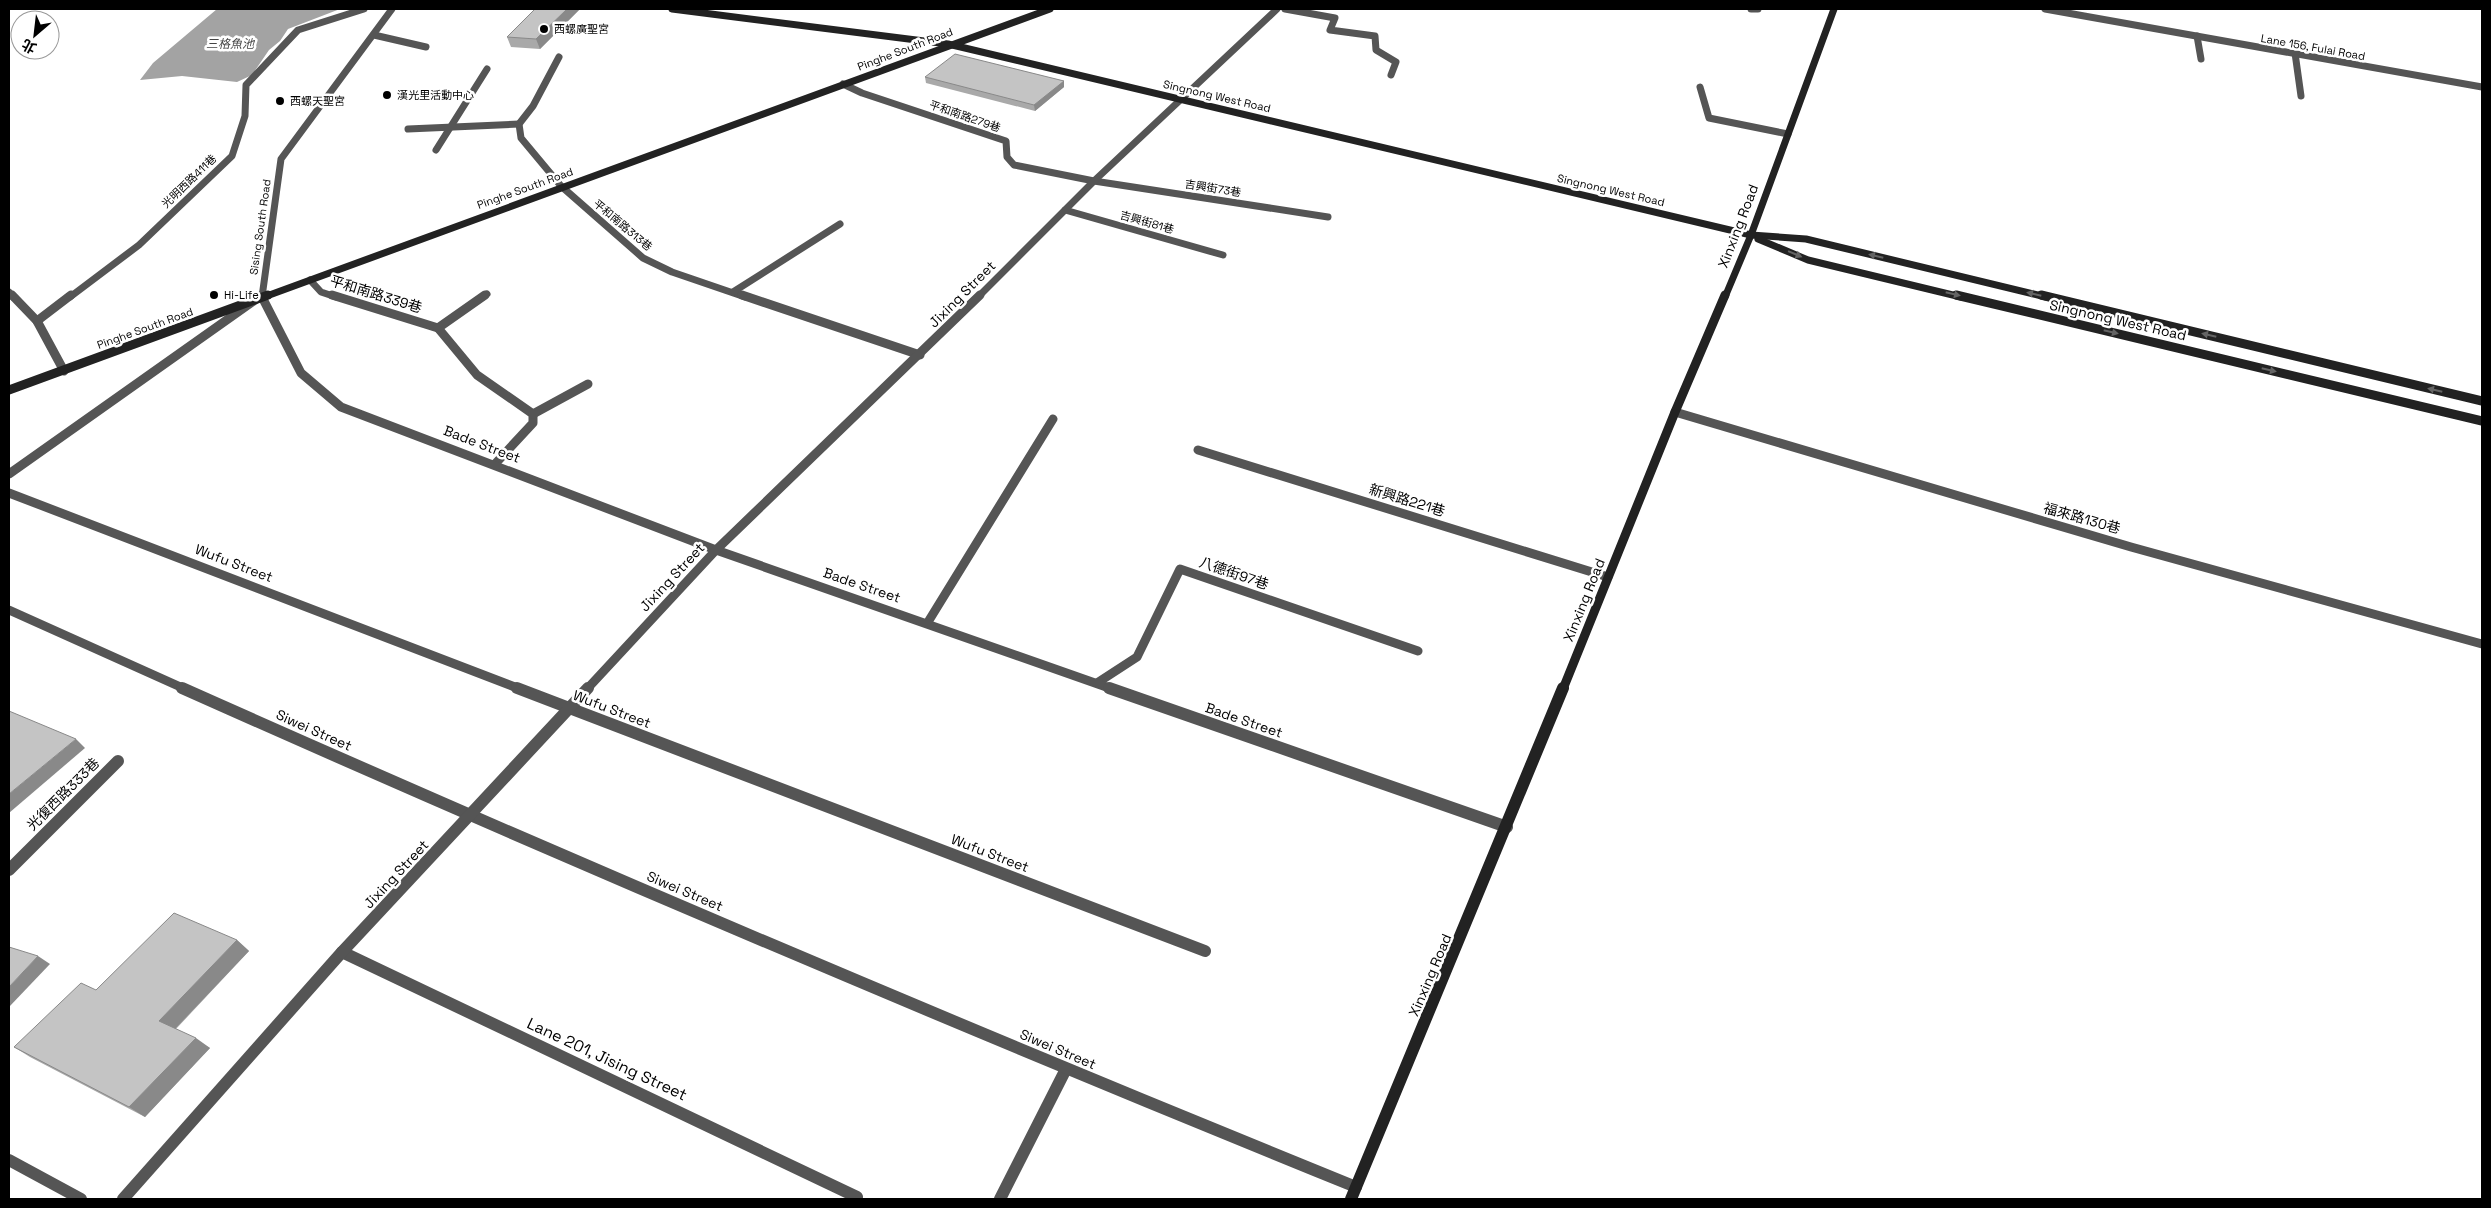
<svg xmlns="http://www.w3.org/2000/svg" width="2491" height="1208" font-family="'Space Grotesk','Noto Sans TC',sans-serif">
	<rect width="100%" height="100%" fill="#fff"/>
	<path fill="#a3a3a3" d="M217,9H340L288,29L280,41L269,50L252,75L237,82L182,76L140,80L153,63Z"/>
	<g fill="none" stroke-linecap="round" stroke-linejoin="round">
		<g stroke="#555" stroke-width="7">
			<path d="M1285,9L1335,18L1330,30L1375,36L1376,50L1396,62L1391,75"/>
			<path d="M1751,9H1758"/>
			<path d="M2045,9L2482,87"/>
			<path d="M374,35L426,47"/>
			<path d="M2197,36L2201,59"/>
			<path d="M2295,53L2301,96"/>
			<path d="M559,57L533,106L519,124L521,138L561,186L643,258L672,272L745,297"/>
			<path d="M843,84L862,93L1006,141L1007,157L1014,165L1094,181L1328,217"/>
			<path d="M1700,87L1709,118L1788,134"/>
			<path d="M408,129L519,124"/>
			<path d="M436,150L487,69"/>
			<path d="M1065,210L1223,255"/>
			<path d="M310,280L321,292L336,297"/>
			<path d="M733,292L840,224"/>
			<path d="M70,297L139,245L232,156L245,116L246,85L298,30L364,9"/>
			<path d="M483,297L487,294"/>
		</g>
		<g stroke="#555" stroke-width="9">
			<path d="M332,295L438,328"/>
			<path d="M485,295L438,328L477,375L533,414V423L495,464"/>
			<path d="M742,295L920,355"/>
			<path d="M37,321L71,295"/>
			<path d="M1675,412L2131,547L2482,644"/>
			<path d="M533,414L588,384"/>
			<path d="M1198,450L1608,577"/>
			<path d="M928,622L1053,419"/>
			<path d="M1097,683L1137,657L1180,569L1418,651"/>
		</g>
		<g stroke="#555" stroke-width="12">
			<path d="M9,870L118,761"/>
			<path d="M342,952L857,1197"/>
			<path d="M1000,1199L1066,1069"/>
		</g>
		<g stroke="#555" stroke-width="7">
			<path d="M9,292L13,297"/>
			<path d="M262,297L281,159L392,9"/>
			<path d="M978,297L1094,181L1277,9"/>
		</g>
		<g stroke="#555" stroke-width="9">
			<path d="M12,295L37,321L64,371"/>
			<path d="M262,297L301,373L341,407L716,550L1112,689"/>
			<path d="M9,474L262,295"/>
			<path d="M9,493L520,689"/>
			<path d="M9,610L185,689"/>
			<path d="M587,689L716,550L980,295"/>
		</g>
		<g stroke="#555" stroke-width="12">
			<path d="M182,688C570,861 962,1027 1356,1187"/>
			<path d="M517,688L1205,951"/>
			<path d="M1109,688L1507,827"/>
			<path d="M9,1160L81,1199"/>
			<path d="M123,1199L342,952L588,688"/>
		</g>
		<g stroke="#222" stroke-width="7">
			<path d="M672,9L948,44L1751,235L1806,239L2046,297"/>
			<path d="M1758,239L1808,260L1961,297"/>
			<path d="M264,297L1050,9"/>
			<path d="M1725,297L1751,235L1834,9"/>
		</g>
		<g stroke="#222" stroke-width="9">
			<path d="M1956,295L2482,421"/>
			<path d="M2041,295L2482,401"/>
			<path d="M9,390L268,295"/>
			<path d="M1563,689L1675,412L1725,295"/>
		</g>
		<path stroke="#222" stroke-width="12" d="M1351,1199L1563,688"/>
	</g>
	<g fill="#a9a9a9">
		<path d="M535,9H580L540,49L511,47L507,37Z"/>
		<path d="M925,77L1064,81V87L1035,111L926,83Z"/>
		<path d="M237,940L249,951L176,1029L210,1048L145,1117L30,1057L14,1047L96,990Z"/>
	</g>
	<g fill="#898989">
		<path d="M567,9H580L540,49L536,39Z"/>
		<path d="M1064,81V87L1035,111L1034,105Z"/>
		<path d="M76,739L85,748L9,813V794Z"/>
		<path d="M237,940L249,951L173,1031L159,1021Z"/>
		<path d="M38,956L50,964L9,1007V987Z"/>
		<path d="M196,1038L210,1048L145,1117L129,1107Z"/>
	</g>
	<g fill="#c4c4c4" stroke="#898989">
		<path d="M535,9H567L536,39L507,37Z"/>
		<path d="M955,54L1064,81L1034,105L925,77Z"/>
		<path d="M9,711L76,739L9,794Z"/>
		<path d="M174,913L237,940L159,1021L196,1038L129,1107L14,1047L81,983L96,990Z"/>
		<path d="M9,947L38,956L9,987Z"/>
	</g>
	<defs><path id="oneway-solid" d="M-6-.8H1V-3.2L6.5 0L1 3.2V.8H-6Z" transform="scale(1.25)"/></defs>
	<g fill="#646464">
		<use href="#oneway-solid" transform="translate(1795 254) rotate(23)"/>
		<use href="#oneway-solid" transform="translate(1876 256) rotate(-167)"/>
		<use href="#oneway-solid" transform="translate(1953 294) rotate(13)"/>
		<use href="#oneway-solid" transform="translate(2034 294) rotate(-167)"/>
		<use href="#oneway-solid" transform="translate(2111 332) rotate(13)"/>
		<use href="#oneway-solid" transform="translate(2209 335) rotate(-167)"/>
		<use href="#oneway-solid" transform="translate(2269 370) rotate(13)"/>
		<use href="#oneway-solid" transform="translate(2435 390) rotate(-167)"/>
	</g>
	<g fill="#000" stroke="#fff" stroke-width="2">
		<circle cx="544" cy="29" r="5"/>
		<circle cx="387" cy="95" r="5"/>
		<circle cx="280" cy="101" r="5"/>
		<circle cx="214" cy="295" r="5"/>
	</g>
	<g text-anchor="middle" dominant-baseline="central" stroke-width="5" stroke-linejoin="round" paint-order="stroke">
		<g font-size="11" fill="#000" stroke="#fff" text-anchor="start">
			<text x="554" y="29">西螺廣聖宮</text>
			<text x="397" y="95">漢光里活動中心</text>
			<text x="290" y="101">西螺天聖宮</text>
			<text x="224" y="295">Hi-Life</text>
		</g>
		<g font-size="11" fill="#000" stroke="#fff">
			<text transform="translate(2313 47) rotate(10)">Lane 156, Fulai Road</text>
			<text transform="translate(905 49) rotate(-21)">Pinghe South Road</text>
			<text transform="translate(1217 96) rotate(13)">Singnong West Road</text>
			<text transform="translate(965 116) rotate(19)">平和南路279巷</text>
			<text transform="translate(189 181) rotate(-44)">光明西路411巷</text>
			<text transform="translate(525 188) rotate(-20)">Pinghe South Road</text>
			<text transform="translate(1213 188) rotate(9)">吉興街73巷</text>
			<text transform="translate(1611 190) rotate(13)">Singnong West Road</text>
			<text transform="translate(1147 222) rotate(16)">吉興街81巷</text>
			<text transform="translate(623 225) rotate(40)">平和南路313巷</text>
			<text transform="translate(260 227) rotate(-82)">Sising South Road</text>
			<text transform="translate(145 328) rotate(-20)">Pinghe South Road</text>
		</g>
		<g font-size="12" font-style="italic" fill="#444" stroke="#fff">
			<text x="230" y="44">三格魚池</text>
		</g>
		<g font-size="14" fill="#000" stroke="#fff">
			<text transform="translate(1738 226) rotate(-69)">Xinxing Road</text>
			<text transform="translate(376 294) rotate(17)">平和南路339巷</text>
			<text transform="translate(962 294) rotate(-45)">Jixing Street</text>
			<text transform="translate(2118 320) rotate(13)">Singnong West Road</text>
			<text transform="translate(482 444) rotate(21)">Bade Street</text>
			<text transform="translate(1407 500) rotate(17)">新興路221巷</text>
			<text transform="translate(2082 518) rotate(16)">福來路130巷</text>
			<text transform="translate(234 563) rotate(21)">Wufu Street</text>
			<text transform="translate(1234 573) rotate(19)">八德街97巷</text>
			<text transform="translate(672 577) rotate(-47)">Jixing Street</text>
			<text transform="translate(862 585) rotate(19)">Bade Street</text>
			<text transform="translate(1584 600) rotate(-68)">Xinxing Road</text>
			<text transform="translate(612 709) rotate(21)">Wufu Street</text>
			<text transform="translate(1244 720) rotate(19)">Bade Street</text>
			<text transform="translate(314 730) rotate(24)">Siwei Street</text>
			<text transform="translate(63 794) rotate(-45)">光復西路333巷</text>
			<text transform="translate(990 853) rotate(21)">Wufu Street</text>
			<text transform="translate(396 874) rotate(-47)">Jixing Street</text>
			<text transform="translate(685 891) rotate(23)">Siwei Street</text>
			<text transform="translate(1430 975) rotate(-67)">Xinxing Road</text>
			<text transform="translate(1058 1049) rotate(23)">Siwei Street</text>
		</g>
		<g font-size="16" fill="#000" stroke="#fff">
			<text transform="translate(607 1059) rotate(25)">Lane 201, Jising Street</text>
		</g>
	</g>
	<rect width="2491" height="1208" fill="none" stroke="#000000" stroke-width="20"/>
	<g transform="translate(35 35) rotate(208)"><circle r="24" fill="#ffffff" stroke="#999999"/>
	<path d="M0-4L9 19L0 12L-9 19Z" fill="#000000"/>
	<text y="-8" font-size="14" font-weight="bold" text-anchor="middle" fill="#000000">北</text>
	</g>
</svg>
